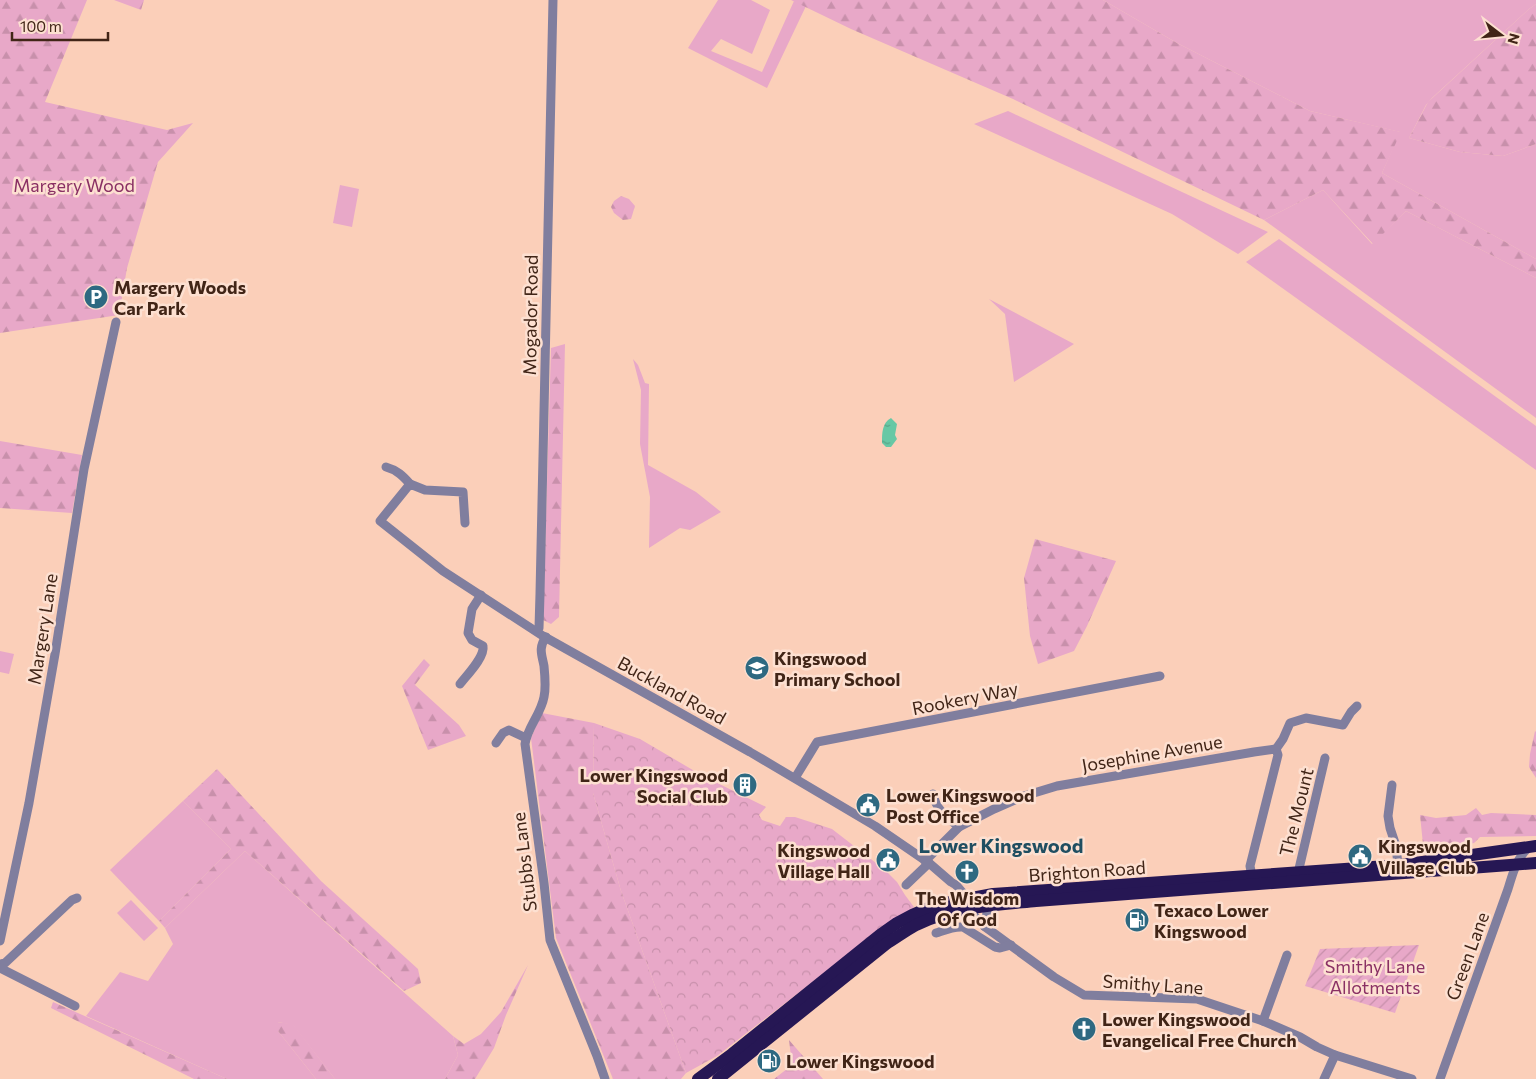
<svg xmlns="http://www.w3.org/2000/svg" width="1536" height="1079" font-family="Commissioner,sans-serif">
	<defs>
		<pattern id="forest-firs" width="22" height="20" patternUnits="userSpaceOnUse" patternTransform="scale(1.25)"><rect width="22" height="20" fill="#e8a8c8"/><path d="M5 1l3.5 6h-7zM16 11l3.5 6h-7z" fill="#c890ab"/></pattern>
		<pattern id="park-crowns" width="20" height="18" patternUnits="userSpaceOnUse" patternTransform="scale(1.25)"><rect width="20" height="18" fill="#e8a8c8"/><path d="M2 6a3 3 0 1 1 6 0M12 15a3 3 0 1 1 6 0" fill="none" stroke="#c890ab"/></pattern>
		<pattern id="garden-furrows" width="10" height="10" patternUnits="userSpaceOnUse" patternTransform="scale(1.25)"><rect width="10" height="10" fill="#e8a8c8"/><path d="M-1 1l2-2M0 10L10 0M9 11l2-2" fill="none" stroke="#c890ab"/></pattern>
		<pattern id="water-ripples" width="26" height="14" patternUnits="userSpaceOnUse" patternTransform="scale(1.25)"><rect width="26" height="14" fill="#67c8a5"/><path d="M2 4q2-2 4 0t4 0M15 11q2-2 4 0t4 0" fill="none" stroke="#56a285"/></pattern>
	</defs>
	<rect width="100%" height="100%" fill="#fbcfb9"/>
	<g fill="#e8a8c8">
		<path d="M718,0H751L770,10L752,54L721,39L711,51L762,72L794,1L806,6L767,88L688,48Z"/>
		<path d="M1103,0H1536V4L1529,9L1432,98L1426,105L1409,138L1460,152L1503,156L1536,144V259L1382,173L1400,132L1310,111L1177,43Z"/>
		<path d="M1008,111L1268,232L1238,254L1172,214L974,124Z"/>
		<path d="M340,185L359,189L352,227L333,223Z"/>
		<path d="M1323,190L1372,244L1406,211L1536,278V418L1264,220Z"/>
		<path d="M1279,239L1536,426V470L1246,262Z"/>
		<path d="M989,299L1074,344L1014,382L1005,314Z"/>
		<path d="M633,359L638,365L645,383L649,384L648,465L696,492L721,512L690,530L680,528L649,548L650,497L640,444L641,390Z"/>
		<path d="M0,651L14,654L9,674L0,672Z"/>
		<path d="M183,801L231,849L159,921L110,870Z"/>
		<path d="M245,851L453,1036L458,1055L445,1079H335L293,1025L278,1022V1031L316,1079H227L86,1016L120,972L148,981L173,944L165,928Z"/>
		<path d="M131,900L158,928L144,941L117,913Z"/>
	</g>
	<g fill="url(#forest-firs)">
		<path d="M0,0H87L45,102L167,130L193,123L158,162L127,268L119,315L0,333Z"/>
		<path d="M114,0H144L141,10Z"/>
		<path d="M791,0H1103L1177,43L1310,111L1401,132L1382,173L1536,259V278L1406,211L1373,244L1323,190L1264,220L1013,99L851,29Z"/>
		<path d="M1536,4V144L1503,156L1460,152L1409,138L1428,102L1529,9Z"/>
		<path d="M621,196L629,199L635,206L631,219L623,220L614,213L611,207L614,201Z"/>
		<path d="M565,344L559,617L551,624L543,620L551,348Z"/>
		<path d="M0,441L82,455L72,513L0,508Z"/>
		<path d="M1035,539L1116,561L1087,626L1074,651L1038,664L1030,636L1024,578Z"/>
		<path d="M424,659L430,665L415,685L459,725L466,736L428,750L402,686Z"/>
		<path d="M542,713L594,723L593,793L621,891L686,1073L681,1079H613L556,938L531,738Z"/>
		<path d="M1535,731L1536,732V778L1529,767L1530,754Z"/>
		<path d="M217,769L321,881L418,969L421,983L404,991L245,851L165,928L159,921L231,849L183,801Z"/>
		<path d="M1476,808L1482,815L1491,813L1536,815V836L1480,837L1474,843L1424,854L1420,815L1436,818L1466,815Z"/>
		<path d="M528,965L506,1015L494,1048L475,1079H445L458,1055L453,1036L464,1044L481,1034L501,1012Z"/>
		<path d="M53,1002L227,1079H194L51,1008Z"/>
		<path d="M277,1022L293,1024L335,1079H316L278,1031Z"/>
		<path d="M789,1040L823,1079H774L792,1065Z"/>
	</g>
	<path fill="url(#park-crowns)" d="M594,723L640,739L703,776L766,807L759,815L762,820L780,826L786,817H795L832,829L885,870L897,882L905,895L914,907L860,945L717,1056L686,1073L621,891L593,793Z"/>
	<path fill="url(#garden-furrows)" d="M1419,945L1395,1013L1305,986L1320,949Z"/>
	<path fill="url(#water-ripples)" d="M891,418L897,424L895,435L897,439L891,447H886L882,443C882,433 882,423 891,418Z"/>
	<g fill="none" stroke-linecap="round" stroke-linejoin="round">
		<g stroke="#807e9e" stroke-width="9">
			<path d="M386,467C397,470 403,476 410,484"/>
			<path d="M465,523L463,492L425,490L410,484L380,521L443,571L543,636L750,752L875,826L929,863L951,882L956,885L962,892L961,899"/>
			<path d="M537,631L539,628L540,594L553,0"/>
			<path d="M546,637C538,648 542,655 544,666C545,676 546,688 544,697C541,714 527,728 525,744L544,883L550,940L597,1056L605,1079"/>
			<path d="M460,684C467,675 485,657 483,646L472,640L468,633L472,609L481,595"/>
			<path d="M496,743L503,733L509,730L526,738"/>
			<path d="M1276,749L1283,739L1290,723L1306,718L1343,725L1351,712L1357,706"/>
			<path d="M795,778L817,742L1160,676"/>
			<path d="M1392,785L1388,816L1390,828L1396,846L1398,865"/>
			<path d="M933,794C936,810 947,817 959,827"/>
			<path d="M925,861L959,827L994,809L1024,796L1057,786L1254,752L1276,749L1278,755L1250,866L1252,876"/>
			<path d="M1298,873L1325,758"/>
			<path d="M906,885L929,863"/>
			<path d="M965,906L984,926L1054,977L1084,995L1197,999L1263,1021L1300,1037L1317,1047L1335,1055L1412,1079"/>
			<path d="M984,926L987,913L994,905"/>
			<path d="M936,933C945,930 954,926 963,927L995,947L1000,948L1011,945"/>
			<path d="M0,941L29,803L55,654L84,469L116,322"/>
			<path d="M0,964L5,963L72,900L77,898"/>
			<path d="M0,968L75,1006"/>
			<path d="M1263,1021L1287,955"/>
			<path d="M1324,1079L1335,1055"/>
			<path d="M1440,1079L1508,889C1513,873 1516,859 1529,847"/>
		</g>
		<g stroke="#261754" stroke-width="12">
			<path d="M698,1079L732,1054L880,935L897,923L912,915L935,905L993,894L1401,865L1536,846"/>
			<path d="M718,1079L886,944C896,938 905,931 916,925C953,907 995,905 1036,901L1536,863"/>
		</g>
	</g>
	<defs>
		<symbol id="parking-disc" viewBox="-11 -11 22 22"><circle r="9.5" fill="#2e6981" stroke="#fde0d1"/><path d="M-3.5-5.5H1a3.5 3.5 0 0 1 0 7H-1V5.5H-3.5ZM-1-3.4V-.6H.8a1.4 1.4 0 0 0 0-2.8Z" fill="#fff"/></symbol>
		<symbol id="school-disc" viewBox="-11 -11 22 22"><circle r="9.5" fill="#2e6981" stroke="#fde0d1"/><path d="M0-5L7-2L0 1L-7-2ZM-4 1L0 2.5L4 1V4Q0 6-4 4Z" fill="#fff"/></symbol>
		<symbol id="building-disc" viewBox="-11 -11 22 22"><circle r="9.5" fill="#2e6981" stroke="#fde0d1"/><path d="M-4-6H4V6H1V3H-1V6H-4ZM-2.5-4.3h1.7v1.8h-1.7ZM.8-4.3h1.7v1.8H.8ZM-2.5-1h1.7V.8h-1.7ZM.8-1h1.7V.8H.8Z" fill="#fff"/></symbol>
		<symbol id="civic-disc" viewBox="-11 -11 22 22"><circle r="9.5" fill="#2e6981" stroke="#fde0d1"/><path d="M-.6-6.5H3V-4.5H.6V-3L4-1V1h2V6H-6V1h2V-1L-.6-3ZM-1.2 2.5V6h2.4V2.5Z" fill="#fff"/></symbol>
		<symbol id="church-disc" viewBox="-11 -11 22 22"><circle r="9.5" fill="#2e6981" stroke="#fde0d1"/><path d="M-1.2-6h2.4v3.5h3.3v2.4h-3.3V6h-2.4V-.1h-3.3v-2.4h3.3Z" fill="#fff"/></symbol>
		<symbol id="fuel-disc" viewBox="-11 -11 22 22"><circle r="9.5" fill="#2e6981" stroke="#fde0d1"/><path d="M-5.5-6h7V0h2V4h1.3V-2.5L3-4.5l.8-.8L6-3V5H2.5V1h-1V6h-7ZM-4.2-4.7v3.2H.2V-4.7Z" fill="#fff"/></symbol>
	</defs>
	<g fill-rule="evenodd">
		<use href="#parking-disc" x="82" y="283" width="28" height="28"/>
		<use href="#school-disc" x="743" y="654" width="28" height="28"/>
		<use href="#building-disc" x="731" y="771" width="28" height="28"/>
		<use href="#civic-disc" x="854" y="791" width="28" height="28"/>
		<use href="#civic-disc" x="1346" y="842" width="28" height="28"/>
		<use href="#civic-disc" x="874" y="846" width="28" height="28"/>
		<use href="#church-disc" x="953" y="858" width="28" height="28"/>
		<use href="#fuel-disc" x="1123" y="906" width="28" height="28"/>
		<use href="#church-disc" x="1070" y="1015" width="28" height="28"/>
		<use href="#fuel-disc" x="755" y="1047" width="28" height="28"/>
	</g>
	<g text-anchor="middle" dominant-baseline="central" stroke-width="5" stroke-linejoin="round" paint-order="stroke">
		<g font-size="18" fill="#8a3064" stroke="#fde0d1">
			<text x="74" y="185">Margery Wood</text>
			<text x="1375" y="966">Smithy Lane<tspan x="1375" dy="21">Allotments</tspan></text>
		</g>
		<g font-size="18" font-weight="bold" fill="#412517" stroke="#fde0d1" text-anchor="start">
			<text x="114" y="287">Margery Woods<tspan x="114" dy="21">Car Park</tspan></text>
			<text x="774" y="658">Kingswood<tspan x="774" dy="21">Primary School</tspan></text>
			<text x="728" y="775" text-anchor="end">Lower Kingswood<tspan x="728" dy="21">Social Club</tspan></text>
			<text x="886" y="795">Lower Kingswood<tspan x="886" dy="21">Post Office</tspan></text>
			<text x="1378" y="846">Kingswood<tspan x="1378" dy="21">Village Club</tspan></text>
			<text x="870" y="850" text-anchor="end">Kingswood<tspan x="870" dy="21">Village Hall</tspan></text>
			<text x="967" y="898" text-anchor="middle">The Wisdom<tspan x="967" dy="21">Of God</tspan></text>
			<text x="1154" y="910">Texaco Lower<tspan x="1154" dy="21">Kingswood</tspan></text>
			<text x="1102" y="1019">Lower Kingswood<tspan x="1102" dy="21">Evangelical Free Church</tspan></text>
			<text x="786" y="1061">Lower Kingswood</text>
		</g>
		<g font-size="18" fill="#412517" stroke="#fde0d1">
			<text transform="translate(530 315) rotate(-89)">Mogador Road</text>
			<text transform="translate(42 629) rotate(-81)">Margery Lane</text>
			<text transform="translate(672 690) rotate(29)">Buckland Road</text>
			<text transform="translate(965 698) rotate(-11)">Rookery Way</text>
			<text transform="translate(1152 753) rotate(-10)">Josephine Avenue</text>
			<text transform="translate(1296 812) rotate(-76)">The Mount</text>
			<text transform="translate(524 862) rotate(-97)">Stubbs Lane</text>
			<text transform="translate(1087 871) rotate(-4)">Brighton Road</text>
			<text transform="translate(1467 956) rotate(-70)">Green Lane</text>
			<text transform="translate(1153 984) rotate(4)">Smithy Lane</text>
		</g>
		<g font-size="20" font-weight="bold" fill="#1f4e61" stroke="#fde0d1">
			<text x="1001" y="845">Lower Kingswood</text>
		</g>
	</g>
	<g transform="translate(1501 35) rotate(106)" stroke="#fde0d1" stroke-width="4" paint-order="stroke">
	<path d="M0-4L9 19L0 12L-9 19Z" fill="#412517"/>
	<text y="-8" font-size="14" font-weight="bold" text-anchor="middle" fill="#412517">N</text>
	</g>
	<path d="M12 32v8h96v-8" fill="none" stroke="#412517" stroke-width="2.5"/>
	<text x="20" y="32" font-size="15" fill="#412517" stroke="#fde0d1" stroke-width="4" paint-order="stroke">100 m</text>
</svg>
